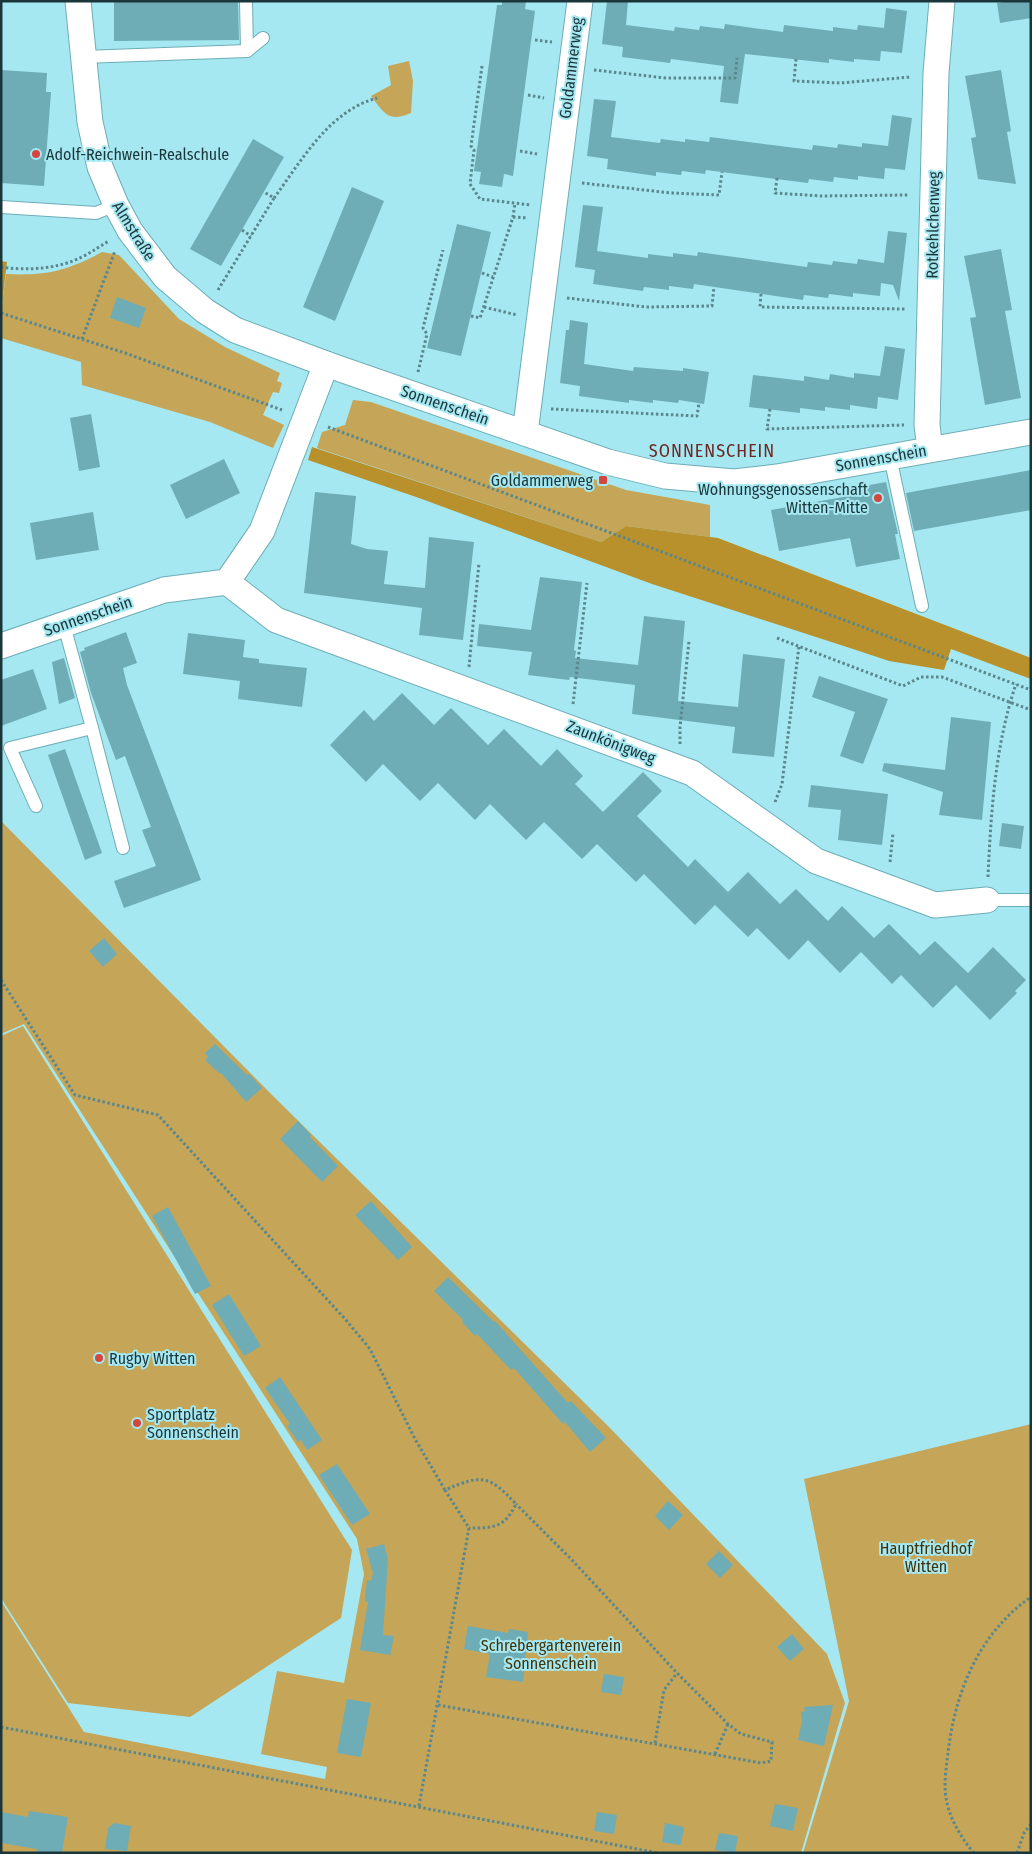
<svg xmlns="http://www.w3.org/2000/svg" width="1032" height="1854" font-family="'Fira Sans Condensed',sans-serif">
	<rect width="100%" height="100%" fill="#a6e8f1"/>
	<g fill="#c5a557">
		<path d="M409,61L413,81L411,113C388,123 384,113 371,96L391,85L388,66Z"/>
		<path d="M102,252L119,255L179,319L225,347L280,373L277,381L282,383L279,393L273,392L263,415L284,425L273,448L210,422L82,385L81,362L1,338V312L6,274C46,276 67,271 102,252Z"/>
		<path d="M353,400L371,402L626,490L710,505V537L626,526L601,542L317,448L322,432L345,425Z"/>
		<path d="M1,821L272,1095L610,1428L827,1654L845,1703L801,1853H1V1601L84,1732L325,1779L327,1767L261,1754L277,1671L344,1683L364,1574L357,1539L24,1024L1,1034Z"/>
		<path d="M23,1026L352,1550L341,1618L190,1717L68,1703L1,1598V1036Z"/>
		<path d="M1031,1424V1853H803L849,1701L804,1479Z"/>
	</g>
	<g fill="#b8912c">
		<path d="M1,261L7,262L1,312Z"/>
		<path d="M312,447L601,542L626,526L718,538L1031,658V679L951,649L944,670L889,661L856,650L652,584L419,498L308,460Z"/>
	</g>
	<g fill="#6eadb6">
		<path d="M114,1H238L239,40L114,41Z"/>
		<path d="M502,1H526L525,9L535,11L513,176L504,174L502,187L479,184L481,172L474,171L497,5H502Z"/>
		<path d="M607,1H628L626,25L674,31L675,27L699,30L700,26L724,29L725,24L783,32L784,25L833,31V27L857,30L858,25L884,28L886,8L907,11L902,53L881,51L880,61L854,59V62L829,59V63L745,54L738,104L720,102L724,66L671,59L670,63L622,57L623,47L602,44Z"/>
		<path d="M1010,1H1031V18L1000,23L997,3Z"/>
		<path d="M1,70L47,73L46,92H51L44,186L1,183Z"/>
		<path d="M1001,70L1011,131L1007,132L1016,184L978,179L971,138L976,137L965,76Z"/>
		<path d="M594,99L616,101L611,137L660,143L661,139L685,142V139L709,142L710,137L812,150L813,145L837,148L838,144L862,147V143L888,146L892,115L912,118L905,170L885,168L884,179L858,176V180L834,177L833,182L809,179L808,183L706,170L705,174L682,171L681,175L656,172V176L607,169L608,159L587,156Z"/>
		<path d="M253,139L284,157L221,266L190,249Z"/>
		<path d="M352,187L384,201L335,321L303,307Z"/>
		<path d="M583,205L603,207L597,251L648,258V254L673,257V253L697,256L698,252L807,267L808,262L832,265L833,261L857,264L858,259L884,263L888,231L907,233L899,301L893,285L881,283L880,296L853,293V297L829,294L828,298L804,295L803,300L694,284L693,289L669,286V290L644,287L643,291L593,284L595,270L575,267Z"/>
		<path d="M457,224L491,232L461,356L427,348Z"/>
		<path d="M1001,249L1012,310L1005,311L1021,398L985,405L970,318L976,317L964,256Z"/>
		<path d="M117,297L146,308L139,328L110,318Z"/>
		<path d="M570,320L588,323L584,364L633,371L634,367L683,371V368L709,372L704,404L679,400L678,403L653,400V403L629,400V403L579,396L580,386L560,383L566,330H569Z"/>
		<path d="M885,346L905,349L898,400L878,397L877,409L850,405V410L825,407V411L800,408V413L749,407L753,375L804,381V376L829,380L830,374L854,378V373L880,376Z"/>
		<path d="M91,414L100,467L79,471L70,418Z"/>
		<path d="M224,459L240,493L186,519L170,485Z"/>
		<path d="M1031,470V510L914,531L906,493Z"/>
		<path d="M886,482L898,534H895L900,559L856,567L850,538L779,551L771,510L843,497L842,490Z"/>
		<path d="M315,492L356,496L351,544L367,549L388,551L384,584L425,588L429,537L474,542L463,640L419,635L422,608L304,593Z"/>
		<path d="M93,512L99,550L36,560L30,523Z"/>
		<path d="M540,577L582,582L574,650L576,651L575,658L638,665L644,616L685,621L678,701L738,707L743,654L785,659L774,757L732,753L735,727L632,714L635,685L570,677L569,680L528,675L532,652L477,646L479,624L531,630Z"/>
		<path d="M126,632L137,663L123,668L127,685L201,880L124,908L114,881L156,866L142,830L151,827L125,756L116,760L91,693L80,652L85,650L84,648Z"/>
		<path d="M188,633L245,640L243,657L259,659V663L307,668L302,707L238,699L240,681L183,674Z"/>
		<path d="M64,658L75,698L59,704L52,662Z"/>
		<path d="M33,669L47,709L1,726V680Z"/>
		<path d="M819,676L888,699L863,764L840,756L855,712L812,697Z"/>
		<path d="M402,693L434,725L451,708L488,745L504,729L541,766L557,749L583,776L575,784L603,812L643,772L662,791L637,816L688,867L695,859L728,892L748,872L780,904L796,889L828,921L842,906L874,938L889,924L920,955L935,941L968,973L993,947L1026,980L1015,991L1017,993L990,1020L956,985L965,976L933,1008L901,975L892,984L861,952L840,973L808,940L789,960L757,928L748,937L715,905L695,925L644,874L636,882L597,844L582,859L544,822L526,840L490,804L475,820L438,783L420,801L383,764L366,782L330,745L364,710L374,721Z"/>
		<path d="M951,717L991,722L982,820L939,815L943,792L882,771L884,763L945,770Z"/>
		<path d="M65,749L102,853L85,860L48,755Z"/>
		<path d="M811,785L888,794L882,845L838,840L841,810L808,807Z"/>
		<path d="M1002,823L1024,826L1021,849L999,846Z"/>
		<path d="M104,938L117,954L103,967L89,951Z"/>
		<path d="M215,1044L247,1075L249,1074L262,1088L246,1102L221,1073L220,1074L205,1060L208,1057L205,1053Z"/>
		<path d="M298,1121L311,1135L310,1137L338,1166L322,1182L280,1139Z"/>
		<path d="M371,1201L412,1247L398,1260L355,1215Z"/>
		<path d="M168,1207L211,1286L195,1294L152,1216Z"/>
		<path d="M448,1277L494,1322L495,1321L568,1403L571,1401L606,1438L590,1452L565,1422L563,1424L514,1368L511,1370L477,1334L475,1336L462,1322L463,1320L434,1291Z"/>
		<path d="M229,1294L261,1346L244,1356L212,1305Z"/>
		<path d="M280,1377L322,1440L307,1450L301,1440L298,1442L287,1426L290,1424L265,1388Z"/>
		<path d="M337,1464L370,1514L352,1525L319,1475Z"/>
		<path d="M668,1501L683,1515L669,1530L655,1516Z"/>
		<path d="M384,1544L388,1559L383,1635L394,1636L390,1655L360,1650L368,1602L365,1601L367,1580L371,1581L373,1573L366,1549Z"/>
		<path d="M719,1551L733,1565L720,1578L706,1564Z"/>
		<path d="M468,1626L508,1633L509,1629L528,1632L523,1682L486,1677L490,1654L464,1649Z"/>
		<path d="M792,1634L804,1649L790,1661L777,1647Z"/>
		<path d="M604,1674L624,1677L621,1695L601,1692Z"/>
		<path d="M347,1699L371,1703L361,1757L337,1753Z"/>
		<path d="M833,1705L824,1746L798,1740L802,1721L801,1712L805,1711L804,1707Z"/>
		<path d="M775,1804L798,1808L793,1831L770,1826Z"/>
		<path d="M29,1811L68,1817L62,1853H36L37,1849L1,1843V1812L28,1817Z"/>
		<path d="M597,1812L617,1815L614,1834L594,1831Z"/>
		<path d="M114,1823L131,1826L127,1851L105,1849L108,1828Z"/>
		<path d="M665,1823L684,1827L681,1845L662,1842Z"/>
		<path d="M719,1833L738,1836L735,1853L715,1850Z"/>
	</g>
	<g fill="none" stroke-linecap="round" stroke-linejoin="round">
		<defs>
			<g id="lane">
				<path d="M246,1L247,51"/>
				<path d="M83,57L247,51L263,38"/>
				<path d="M1,207L96,213L116,205"/>
				<path d="M890,457L922,606"/>
				<path d="M92,728L123,848"/>
				<path d="M36,806L10,748L92,728L64,625"/>
				<path d="M987,900H1031"/>
			</g>
			<g id="street">
				<path d="M78,1L90,122L100,167L116,205L130,231L165,277L205,311L235,330L326,364L608,462L665,476L734,482L777,477L1031,432"/>
				<path d="M525,433L580,1"/>
				<path d="M930,449L927,425L936,73L942,1"/>
				<path d="M227,582L276,620L692,773L816,861L935,905L987,900"/>
				<path d="M1,646L164,590L227,582L262,531L326,364"/>
			</g>
		</defs>
		<use href="#lane" stroke="#6dadb6" stroke-width="14"/>
		<use href="#street" stroke="#6dadb6" stroke-width="27"/>
		<g stroke="#5a878d" stroke-width="3" stroke-dasharray="2.5 2.5" stroke-linecap="butt">
			<path d="M535,40L552,42"/>
			<path d="M796,59L794,81L840,83L911,77"/>
			<path d="M482,66L471,146L474,150L470,184L480,199L531,205"/>
			<path d="M594,70L666,78H735L737,58"/>
			<path d="M528,95L544,98"/>
			<path d="M520,151L537,154"/>
			<path d="M777,178L775,193L821,196L908,195"/>
			<path d="M582,183L671,193L719,195L722,172"/>
			<path d="M274,198C302,160 329,111 377,98"/>
			<path d="M513,217L528,218"/>
			<path d="M242,230L251,236"/>
			<path d="M1,267C27,271 58,269 82,257C92,252 100,246 109,241"/>
			<path d="M482,273L493,277"/>
			<path d="M218,290L274,198L264,192"/>
			<path d="M761,294L760,307L905,309"/>
			<path d="M567,298L646,307L712,306L714,287"/>
			<path d="M484,307L517,315"/>
			<path d="M1,313L125,353L282,410"/>
			<path d="M471,316L480,318L513,217L515,203"/>
			<path d="M82,339L115,251"/>
			<path d="M418,372L427,334L423,328L443,250"/>
			<path d="M551,409L697,416L699,403"/>
			<path d="M770,409L767,429L904,425"/>
			<path d="M328,427L1031,690"/>
			<path d="M777,638L903,686L921,677H942L1031,710"/>
			<path d="M469,667L479,563"/>
			<path d="M573,704L587,583"/>
			<path d="M680,744V727L689,641"/>
			<path d="M775,802L782,784L799,646"/>
			<path d="M890,862L893,833"/>
			<path d="M988,877C991,812 995,746 1016,684"/>
			<path d="M1,980L75,1095L158,1115L346,1320L370,1349L415,1439L445,1490"/>
			<path d="M438,1705L761,1763L771,1761L772,1742L741,1734L728,1724L677,1673L572,1560L516,1504"/>
			<path d="M1,1727L658,1853"/>
			<path d="M655,1743L664,1690L677,1673"/>
			<path d="M715,1754L728,1724"/>
			<path d="M419,1806L469,1528L445,1490C482,1474 489,1475 516,1504C504,1528 494,1528 469,1528"/>
			<path d="M974,1853C962,1839 951,1821 947,1803C943,1787 946,1769 948,1753C955,1692 979,1633 1031,1597"/>
			<path d="M1017,1853L1024,1833L1031,1824"/>
		</g>
		<use href="#lane" stroke="#fff" stroke-width="12"/>
		<use href="#street" stroke="#fff" stroke-width="25"/>
	</g>
	<g fill="#d5463f" stroke="#a6e8f1" stroke-width="2">
		<circle cx="36" cy="154" r="5"/>
		<rect x="598" y="475" width="10" height="10" rx="2.5"/>
		<circle cx="878" cy="498" r="5"/>
		<circle cx="99" cy="1358" r="5"/>
		<circle cx="137" cy="1423" r="5"/>
	</g>
	<g text-anchor="middle" dominant-baseline="central" stroke-width="4" stroke-linejoin="round" paint-order="stroke">
		<g font-size="16" fill="#1b363a" stroke="#a6e8f1">
			<text transform="translate(571 68) rotate(-83)">Goldammerweg</text>
			<text transform="translate(933 225) rotate(-89)">Rotkehlchenweg</text>
			<text transform="translate(134 231) rotate(58)">Almstraße</text>
			<text transform="translate(445 405) rotate(19)">Sonnenschein</text>
			<text transform="translate(881 458) rotate(-10)">Sonnenschein</text>
			<text transform="translate(88 616) rotate(-19)">Sonnenschein</text>
			<text transform="translate(611 742) rotate(21)">Zaunkönigweg</text>
		</g>
		<g font-size="16" fill="#1b363a" stroke="#a6e8f1" text-anchor="start">
			<text x="46" y="154">Adolf-Reichwein-Realschule</text>
			<text x="593" y="480" text-anchor="end">Goldammerweg</text>
			<text x="868" y="489" text-anchor="end">Wohnungsgenossenschaft<tspan x="868" dy="18">Witten-Mitte</tspan></text>
			<text x="109" y="1358">Rugby Witten</text>
			<text x="147" y="1414">Sportplatz<tspan x="147" dy="18">Sonnenschein</tspan></text>
		</g>
		<g font-size="16" fill="#423207" stroke="#a6e8f1">
			<text x="926" y="1548">Hauptfriedhof<tspan x="926" dy="18">Witten</tspan></text>
			<text x="551" y="1645">Schrebergartenverein<tspan x="551" dy="18">Sonnenschein</tspan></text>
		</g>
		<g font-size="18" letter-spacing="1" fill="#6d2723" stroke="#a6e8f1">
			<text x="712" y="451">SONNENSCHEIN</text>
		</g>
	</g>
	<rect width="1032" height="1854" fill="none" stroke="#1b363a" stroke-width="5"/>
</svg>
